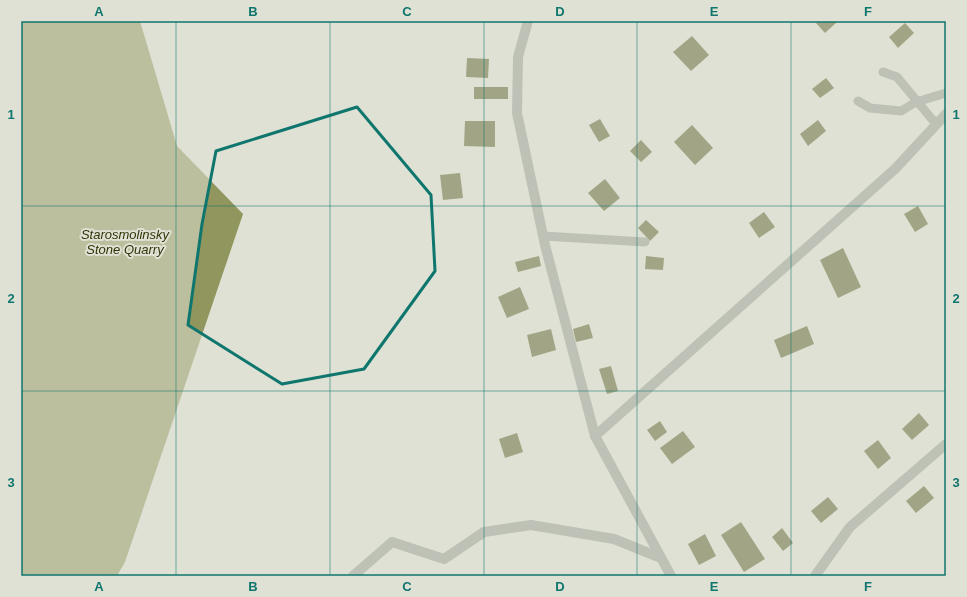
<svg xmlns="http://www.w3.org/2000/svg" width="967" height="597" font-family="Arial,sans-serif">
	<rect width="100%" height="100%" fill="#dfe1d4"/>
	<path fill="#91955e" d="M21,21H140L177,146L243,214L125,562L117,576H21Z"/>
	<g fill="#595b26">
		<path d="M818,21H837V22L825,33L816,23Z"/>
		<path d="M905,23L914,33L898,48L889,37Z"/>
		<path d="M692,36L709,55L691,71L673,52Z"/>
		<path d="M467,58L489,59L488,78L466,77Z"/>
		<path d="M826,78L834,88L820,98L812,89Z"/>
		<rect x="474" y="87" width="34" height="12"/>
		<path d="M600,119L610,136L599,142L589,125Z"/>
		<path d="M818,120L826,131L808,146L800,134Z"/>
		<path d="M465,121H495V147L464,146Z"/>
		<path d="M692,125L713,148L695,165L674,142Z"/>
		<path d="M641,140L652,152L641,162L630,151Z"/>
		<path d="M460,173L463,198L443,200L440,175Z"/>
		<path d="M605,179L620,198L604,211L588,193Z"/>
		<path d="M918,206L928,224L915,232L904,214Z"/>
		<path d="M764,212L775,227L759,238L749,223Z"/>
		<path d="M646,220L659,232L650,241L638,228Z"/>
		<path d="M843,248L861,287L838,298L820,260Z"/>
		<path d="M539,256L541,266L518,272L515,262Z"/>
		<path d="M646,256L664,258L663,270L645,269Z"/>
		<path d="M520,287L529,309L507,318L498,297Z"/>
		<path d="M589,324L593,338L576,342L573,329Z"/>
		<path d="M807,326L814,344L781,358L774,340Z"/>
		<path d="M551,329L556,350L532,357L527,335Z"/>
		<path d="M611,366L618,391L607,394L599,369Z"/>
		<path d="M919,413L929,425L912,440L902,429Z"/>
		<path d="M660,421L667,432L655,441L647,430Z"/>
		<path d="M683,431L695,447L672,464L660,448Z"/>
		<path d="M517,433L523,452L505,458L499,439Z"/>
		<path d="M878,440L891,458L878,469L864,451Z"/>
		<path d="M924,486L934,498L916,513L906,501Z"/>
		<path d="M828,497L838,509L821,523L811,511Z"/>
		<path d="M741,522L765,559L744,572L721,535Z"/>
		<path d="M782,528L793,543L783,551L772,537Z"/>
		<path d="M705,534L716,556L699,565L688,544Z"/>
	</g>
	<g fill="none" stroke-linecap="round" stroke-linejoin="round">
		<g stroke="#989993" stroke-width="9">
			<path d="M883,72L897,77L936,124"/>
			<path d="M858,101L870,108L901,111L916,102L946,93"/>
			<path d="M543,236L645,242"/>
		</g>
		<g stroke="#989993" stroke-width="10">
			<path d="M528,21L518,57L517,113L545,245L595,436L671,576"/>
			<path d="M595,436L895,169L946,114"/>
			<path d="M353,576L392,542L444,559L484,532L531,525L614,539L661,558"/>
			<path d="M815,576L850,527L946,444"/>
		</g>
	</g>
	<path d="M0 0H967V597H0ZM357,107L431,195L435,271L364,369L282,384L188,325L202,224L216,151Z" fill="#dfe1d4" fill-opacity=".55" fill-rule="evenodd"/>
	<path fill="none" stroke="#0f766e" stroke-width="3" stroke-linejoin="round" d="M357,107L431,195L435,271L364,369L282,384L188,325L202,224L216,151Z"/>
	<path fill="none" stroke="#0f766e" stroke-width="1" stroke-opacity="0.55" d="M176,21V576M330,21V576M484,21V576M637,21V576M791,21V576M21,206H946M21,391H946"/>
	<g text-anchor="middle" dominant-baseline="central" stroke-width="4" stroke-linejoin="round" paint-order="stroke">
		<g font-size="13" font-style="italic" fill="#323406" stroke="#dfe1d4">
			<text x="125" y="234">Starosmolinsky<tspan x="125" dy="15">Stone Quarry</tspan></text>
		</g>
	</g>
	<rect width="967" height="597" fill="none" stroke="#dfe1d4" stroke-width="44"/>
	<rect x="22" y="22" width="923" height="553" fill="none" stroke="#0f766e" stroke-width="1.5"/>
	<g font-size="13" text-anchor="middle" font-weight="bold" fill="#0f766e">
		<text x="99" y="16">A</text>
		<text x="253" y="16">B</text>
		<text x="407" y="16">C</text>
		<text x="560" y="16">D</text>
		<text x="714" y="16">E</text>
		<text x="868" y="16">F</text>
		<text x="11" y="119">1</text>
		<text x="956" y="119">1</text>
		<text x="11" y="303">2</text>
		<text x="956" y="303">2</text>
		<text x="11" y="487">3</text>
		<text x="956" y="487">3</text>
		<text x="99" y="591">A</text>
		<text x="253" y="591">B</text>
		<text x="407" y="591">C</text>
		<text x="560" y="591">D</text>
		<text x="714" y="591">E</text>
		<text x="868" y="591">F</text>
	</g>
</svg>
